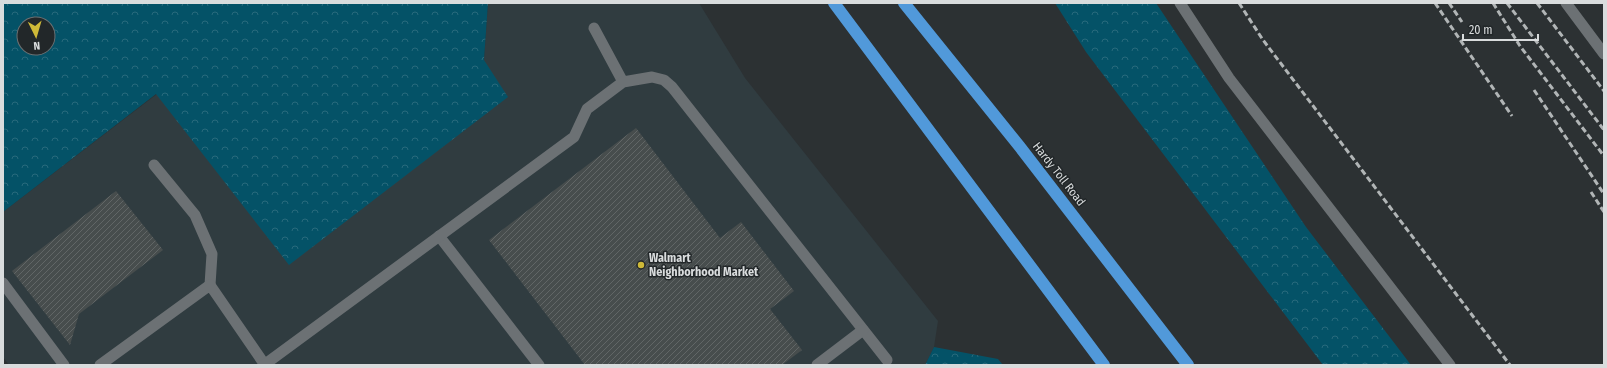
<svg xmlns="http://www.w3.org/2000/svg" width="1607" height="368" font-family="'Fira Sans Condensed',sans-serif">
	<defs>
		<pattern id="forest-crowns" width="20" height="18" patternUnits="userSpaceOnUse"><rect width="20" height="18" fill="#045267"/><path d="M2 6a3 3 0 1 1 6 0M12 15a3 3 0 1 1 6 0" fill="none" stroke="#286a7c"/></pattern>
		<pattern id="building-hatch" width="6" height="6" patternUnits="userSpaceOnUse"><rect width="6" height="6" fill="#474d4d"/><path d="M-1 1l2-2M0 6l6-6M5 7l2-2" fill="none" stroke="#616666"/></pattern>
	</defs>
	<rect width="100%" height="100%" fill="#2c3133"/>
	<path fill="#303c40" d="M488,3H699L745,78L938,321L934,347L925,365H9L3,357V212L157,94L484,60Z"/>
	<g fill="url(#forest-crowns)" fill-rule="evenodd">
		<path d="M3,3H488L484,60L508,97L289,265L156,94L3,212ZM24,24H48V48H24Z"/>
		<path d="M1055,3H1156L1306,227L1411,365H1323L1086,52Z"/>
		<path d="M934,347L998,359L1003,365H925Z"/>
	</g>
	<g fill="url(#building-hatch)">
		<path d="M636,128L720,238L741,222L794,291L770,309L802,350L782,365H585L489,240Z"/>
		<path d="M116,191L163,250L79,314L70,345L12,271Z"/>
	</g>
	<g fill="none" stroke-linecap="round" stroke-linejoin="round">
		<g stroke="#6c7174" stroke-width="11">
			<path d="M1180,3L1229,78L1450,365"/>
			<path d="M1566,3L1604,54"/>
			<path d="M594,28L623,82"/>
			<path d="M154,165L195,215L212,254L210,285"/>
			<path d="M439,236L539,365"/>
			<path d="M3,283L64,365"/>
			<path d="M100,365L210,285L265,365"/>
			<path d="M264,365L574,137L587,109L623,82L652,77L664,80L672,87L887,360"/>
			<path d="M817,365L863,330"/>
		</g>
		<g stroke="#5199da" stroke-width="12">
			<path d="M834,3L1104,365"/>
			<path d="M904,3L1020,147L1188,365"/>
		</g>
		<g stroke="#b1b5b6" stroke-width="3" stroke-dasharray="6 3" stroke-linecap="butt">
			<path d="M1239,3L1263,40L1510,365"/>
			<path d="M1435,3L1512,116"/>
			<path d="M1449,3L1462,22"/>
			<path d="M1493,3L1520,46L1604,156"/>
			<path d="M1507,3L1604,130"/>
			<path d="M1537,3L1604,91"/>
			<path d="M1534,90L1604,194"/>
			<path d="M1591,192L1604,212"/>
		</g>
	</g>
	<circle fill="#ceb938" stroke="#222729" stroke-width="1.5" cx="641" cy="265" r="4"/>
	<g text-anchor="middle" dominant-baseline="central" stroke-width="3" stroke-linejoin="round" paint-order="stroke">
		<g font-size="12" fill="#d9dcdd" stroke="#222729">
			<text transform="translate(1059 174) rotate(52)">Hardy Toll Road</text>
		</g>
		<g font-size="12" font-weight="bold" fill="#d9dcdd" stroke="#222729" text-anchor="start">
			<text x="649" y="258">Walmart<tspan x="649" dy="14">Neighborhood Market</tspan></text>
		</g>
	</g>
	<rect width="1607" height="368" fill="none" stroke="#d9dcdd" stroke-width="8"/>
	<g transform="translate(36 36) rotate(175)"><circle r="19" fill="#222729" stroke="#6b6f71"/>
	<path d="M0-3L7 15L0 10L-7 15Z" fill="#ceb938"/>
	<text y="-6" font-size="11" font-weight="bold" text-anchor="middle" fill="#d9dcdd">N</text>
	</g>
	<path d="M1463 34v6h75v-6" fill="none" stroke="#d9dcdd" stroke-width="2"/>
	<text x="1469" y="34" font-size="12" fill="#d9dcdd" stroke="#222729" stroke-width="3" paint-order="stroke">20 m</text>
</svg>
